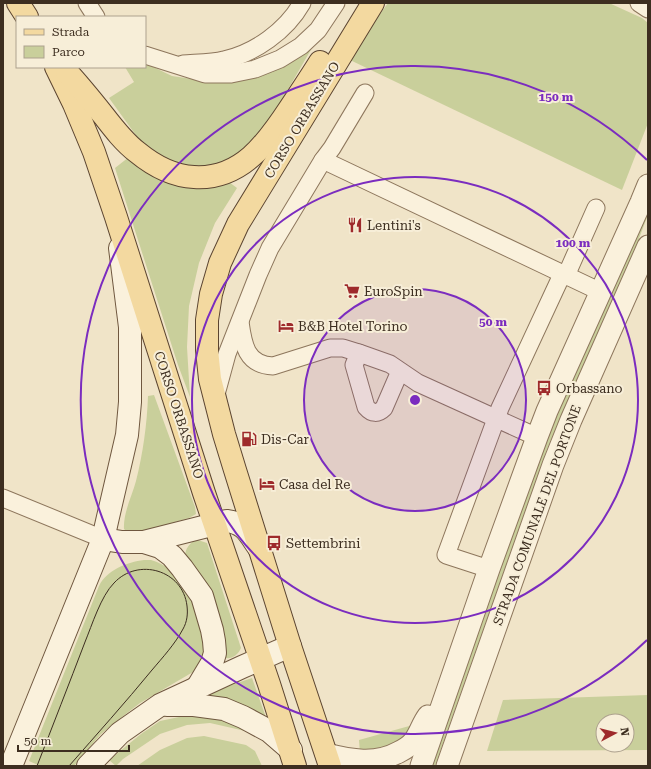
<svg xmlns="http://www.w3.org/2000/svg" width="651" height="769" font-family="'Roboto Serif',serif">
	<rect width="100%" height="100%" fill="#f0e4c8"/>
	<g fill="#c9cf9b" fill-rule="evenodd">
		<path d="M388,3H609L642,18L648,23V123L622,190L350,60L370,28Z"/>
		<path d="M316,41L276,110L253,145L234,160L211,167H186L163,159L143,145L109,98L134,82L125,67H145V63L172,76L212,82Z"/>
		<path d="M129,157L229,182L237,188L215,223L199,263L189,306L187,347L190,397L178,365L115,168Z"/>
		<path d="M648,200V215L638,241L547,449L435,766H428L541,441Z"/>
		<path d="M154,395L195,507L196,514L189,518L138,533L127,532L124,529C123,513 132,496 136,481C143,453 147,424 148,396Z"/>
		<path d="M195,540L201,541L207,543L241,648C238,655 230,661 223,657L185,555C186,548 189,544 195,540Z"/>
		<path d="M144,560H151L157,562L167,567L192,599L203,635L204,653L199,666L193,672L140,703L127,713L101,734L74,766H40L29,761L99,586C107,570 127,562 144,560Z"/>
		<path d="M252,678L268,723L200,696L246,680Z"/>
		<path d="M648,695V750L487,751L503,700ZM603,721H627V745H603Z"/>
		<path d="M200,715L226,719L254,733L210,723L187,725L160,734L123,759L116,766L109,760L141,734L160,721L179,717Z"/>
		<path d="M420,723L403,743L360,754L359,740Z"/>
		<path d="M204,736L246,745L255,751L262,766H137L160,750L187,738Z"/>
	</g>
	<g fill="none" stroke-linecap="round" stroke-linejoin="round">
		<defs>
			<g id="minor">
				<path d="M87,3L96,17"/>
				<path d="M639,3L648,9"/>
				<path d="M145,55L205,74H231L255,69L280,59L301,46L318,30L336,3"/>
				<path d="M183,64C195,63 213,63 224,60C255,53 286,31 302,3"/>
				<path d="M323,160L601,292"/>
				<path d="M240,322C243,344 246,365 273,366L330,348H343L359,353"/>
				<path d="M400,371L384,408C378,414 372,414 366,407L354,365L359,353L390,364L418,383L537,437"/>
				<path d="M215,398L227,354L258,275L270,248L323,160L332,148L365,93"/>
				<path d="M3,498L103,539"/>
				<path d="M489,569L446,555L500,408L559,281L569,269L596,208"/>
			</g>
			<g id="tertiary">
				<path d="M326,754C350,760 376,765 399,752C405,749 410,746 414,741C420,733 422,724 428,716"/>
				<path d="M421,766L489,569L537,437L547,411L641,202L648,185"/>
				<path d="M447,766L553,465L571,420L648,246"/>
			</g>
			<g id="secondary">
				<path d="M103,539L122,542H144L227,521C245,523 249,534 259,548"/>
				<path d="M144,542L160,547L172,556L182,568L202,596L212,630L214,641L215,653L212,663L197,688"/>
				<path d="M167,705H194L224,709L243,717L269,731L291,750"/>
				<path d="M11,766L103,539L108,517L127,435L130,402V327L120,248"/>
				<path d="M88,766L120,733L160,705L242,667L290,646"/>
			</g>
			<g id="primary">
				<path d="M18,3L27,17"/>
				<path d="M56,67L74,104L94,152L116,217L204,493L269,684L295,766"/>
				<path d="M67,72C80,86 92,101 104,116C114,129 124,142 137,152C154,166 172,176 194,177C241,180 267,143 290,108C300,93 310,78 320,62"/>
				<path d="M330,766L290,646L235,470L224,434L210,379L207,350V320L211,294L220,263L238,224L373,3"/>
			</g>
		</defs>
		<use href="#minor" stroke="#8d765c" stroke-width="19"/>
		<use href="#tertiary" stroke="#8d765c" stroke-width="23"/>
		<use href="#secondary" stroke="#6f573f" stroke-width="24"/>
		<use href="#primary" stroke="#5b4430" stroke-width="24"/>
		<use href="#minor" stroke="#faf1dc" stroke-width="17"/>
		<use href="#tertiary" stroke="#faf1dc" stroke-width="21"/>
		<use href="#secondary" stroke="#faf1dc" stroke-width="22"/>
		<use href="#primary" stroke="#f3d9a0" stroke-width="22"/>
		<path stroke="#3d2e20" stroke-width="1" d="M37,766C53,725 69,684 85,642C92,625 101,596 114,583C138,557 183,570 187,606C188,614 187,622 183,629C175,644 163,657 152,670C125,703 97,734 69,766"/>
	</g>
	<circle cx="415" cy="400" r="111" fill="#7b2cbf" fill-opacity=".12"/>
	<g fill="none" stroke="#7b2cbf" stroke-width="2">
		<circle cx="415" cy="400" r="111"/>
		<circle cx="415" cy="400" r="223"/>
		<path d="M647 640A334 334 0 1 1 647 160"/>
	</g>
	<defs>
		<symbol id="restaurant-bare" viewBox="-9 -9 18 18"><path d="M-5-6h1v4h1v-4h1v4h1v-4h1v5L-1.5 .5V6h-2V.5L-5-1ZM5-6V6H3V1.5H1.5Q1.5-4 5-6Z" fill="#9e2a2b" stroke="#f7eed8" stroke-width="2.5" paint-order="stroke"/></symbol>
		<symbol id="supermarket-bare" viewBox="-9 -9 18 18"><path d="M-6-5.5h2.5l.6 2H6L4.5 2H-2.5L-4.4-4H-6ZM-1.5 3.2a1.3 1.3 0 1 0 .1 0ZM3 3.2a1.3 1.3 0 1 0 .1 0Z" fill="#9e2a2b" stroke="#f7eed8" stroke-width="2.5" paint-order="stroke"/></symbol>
		<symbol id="hotel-bare" viewBox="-9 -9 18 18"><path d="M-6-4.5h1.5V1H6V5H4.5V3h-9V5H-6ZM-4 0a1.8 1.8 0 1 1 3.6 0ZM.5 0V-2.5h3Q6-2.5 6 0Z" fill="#9e2a2b" stroke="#f7eed8" stroke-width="2.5" paint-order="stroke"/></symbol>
		<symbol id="bus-bare" viewBox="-9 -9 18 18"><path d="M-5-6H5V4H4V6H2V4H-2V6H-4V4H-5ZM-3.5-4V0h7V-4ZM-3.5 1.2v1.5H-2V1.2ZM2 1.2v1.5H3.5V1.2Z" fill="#9e2a2b" stroke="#f7eed8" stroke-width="2.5" paint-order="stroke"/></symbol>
		<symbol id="fuel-bare" viewBox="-9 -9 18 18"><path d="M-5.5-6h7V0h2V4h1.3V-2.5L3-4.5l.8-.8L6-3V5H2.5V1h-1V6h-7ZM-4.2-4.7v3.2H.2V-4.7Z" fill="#9e2a2b" stroke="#f7eed8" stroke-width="2.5" paint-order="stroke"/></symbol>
	</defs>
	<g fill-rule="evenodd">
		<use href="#restaurant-bare" x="344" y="214" width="22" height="22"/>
		<use href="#supermarket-bare" x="341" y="280" width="22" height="22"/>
		<use href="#hotel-bare" x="275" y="315" width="22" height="22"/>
		<use href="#bus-bare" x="533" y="377" width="22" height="22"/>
		<use href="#fuel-bare" x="238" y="428" width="22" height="22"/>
		<use href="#hotel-bare" x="256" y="473" width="22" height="22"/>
		<use href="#bus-bare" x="263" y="532" width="22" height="22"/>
	</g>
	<g text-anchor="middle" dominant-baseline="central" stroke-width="4" stroke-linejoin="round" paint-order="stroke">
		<g font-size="13" fill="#3d2e20" stroke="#f7eed8">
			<text transform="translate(302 120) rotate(-59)">CORSO ORBASSANO</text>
			<text transform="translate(179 415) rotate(72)">CORSO ORBASSANO</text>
			<text transform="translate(537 515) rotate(-70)">STRADA COMUNALE DEL PORTONE</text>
		</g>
		<g font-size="13" fill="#3d2e20" stroke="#f7eed8" text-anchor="start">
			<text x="367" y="225">Lentini's</text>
			<text x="364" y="291">EuroSpin</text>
			<text x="298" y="326">B&amp;B Hotel Torino</text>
			<text x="556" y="388">Orbassano</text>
			<text x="261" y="439">Dis-Car</text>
			<text x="279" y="484">Casa del Re</text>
			<text x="286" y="543">Settembrini</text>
		</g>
	</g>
	<circle cx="415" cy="400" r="6" fill="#7b2cbf" stroke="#f7eed8" stroke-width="2"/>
	<g font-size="12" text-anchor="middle" font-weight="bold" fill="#7b2cbf" stroke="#f7eed8" stroke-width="4" stroke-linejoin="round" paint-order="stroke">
		<text x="556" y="101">150 m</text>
		<text x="573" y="247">100 m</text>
		<text x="493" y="326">50 m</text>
	</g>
	<rect width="651" height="769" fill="none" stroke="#3d2e20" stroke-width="8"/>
	<rect x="16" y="16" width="130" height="52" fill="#f7eed8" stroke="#ada18e"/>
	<rect x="24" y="29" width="20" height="6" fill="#f3d9a0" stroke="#ada18e"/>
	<text x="52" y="36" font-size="12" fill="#3d2e20">Strada</text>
	<rect x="24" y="46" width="20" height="12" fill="#c9cf9b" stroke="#ada18e"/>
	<text x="52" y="56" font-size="12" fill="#3d2e20">Parco</text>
	<g transform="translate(615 733) rotate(83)"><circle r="19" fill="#f7eed8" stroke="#ada18e"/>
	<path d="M0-3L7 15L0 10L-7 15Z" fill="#9e2a2b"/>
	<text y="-6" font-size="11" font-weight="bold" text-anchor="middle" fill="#3d2e20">N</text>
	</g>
	<path d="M18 745v6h111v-6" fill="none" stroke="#3d2e20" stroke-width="2"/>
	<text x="24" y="745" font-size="12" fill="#3d2e20" stroke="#f7eed8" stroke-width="3" paint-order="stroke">50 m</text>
</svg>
